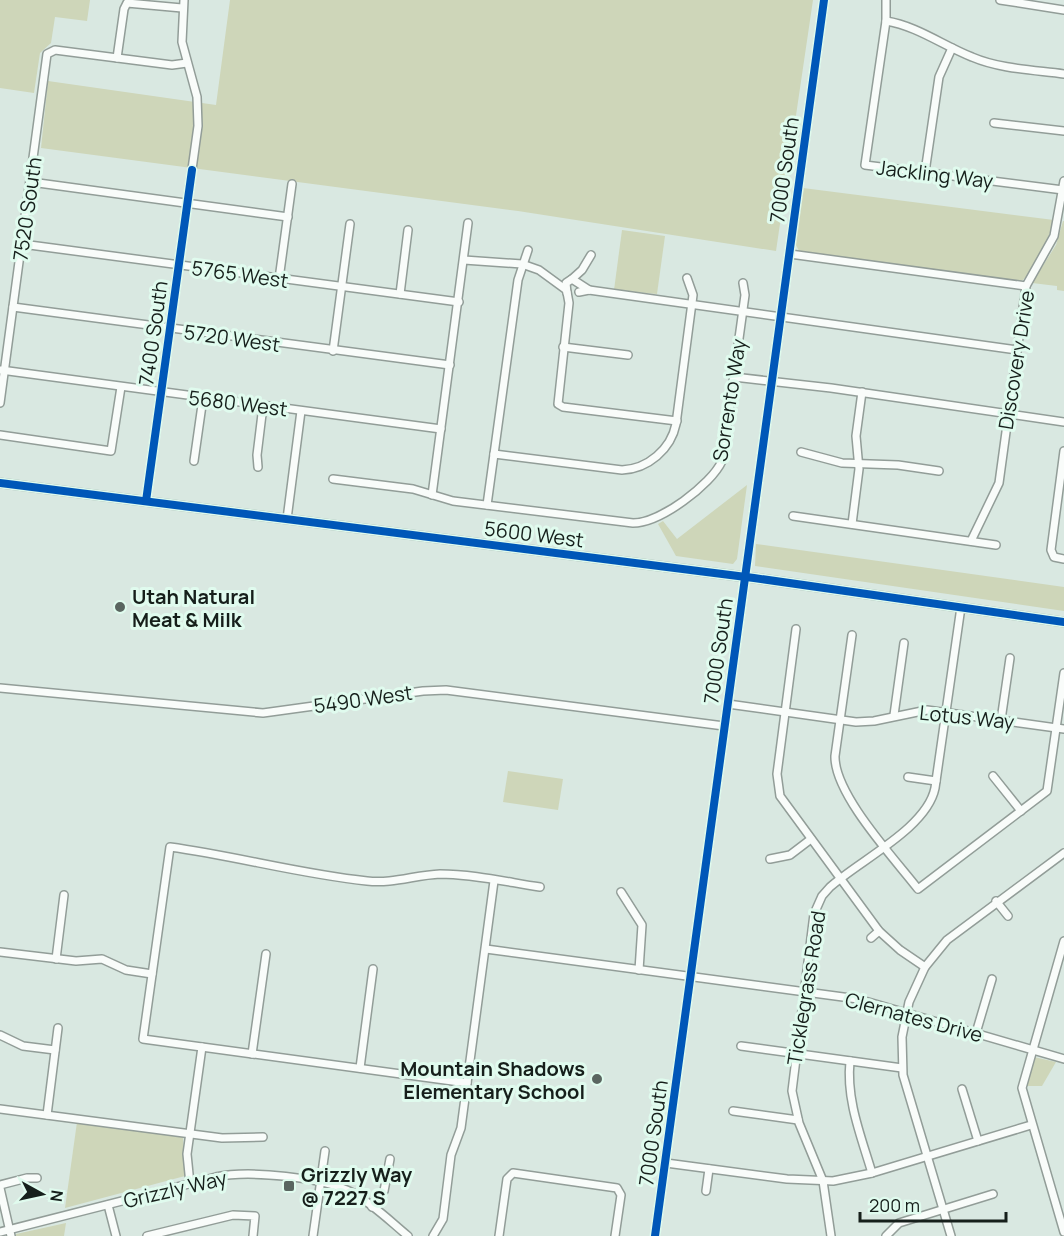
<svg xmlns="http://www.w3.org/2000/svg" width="1064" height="1236" font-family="Manrope,sans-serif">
	<rect width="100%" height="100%" fill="#d9e8e1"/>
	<g fill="#ced6b9">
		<path d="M0,0H90L87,21L55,17L51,43L40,53L34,93L0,88Z"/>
		<path d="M230,0H813L776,251L518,211L41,148L48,81L216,105Z"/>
		<path d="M803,188L1054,220C1051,234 1032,278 1018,283L799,251L795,243Z"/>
		<path d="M1063,221H1064V291L1057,290V286L1032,283L1056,245Z"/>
		<path d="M622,230L665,236L657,294L614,290Z"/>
		<path d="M747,485L737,559L733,564L676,556L658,524L663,521L677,539Z"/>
		<path d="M756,544L1064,587V611L755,566Z"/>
		<path d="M508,771L563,779L558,810L503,802Z"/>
		<path d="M1034,1057L1056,1062L1042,1086H1027Z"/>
		<path d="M77,1122L183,1137L185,1176L65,1208Z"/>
		<path d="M66,1223L64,1236H16V1234Z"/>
	</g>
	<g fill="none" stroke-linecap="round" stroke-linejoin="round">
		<defs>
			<g id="minor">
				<path d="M886,0V21L865,165L1063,190"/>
				<path d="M1000,0L1064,10"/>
				<path d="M886,21C917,26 942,45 972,57C1000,69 1034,70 1064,74"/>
				<path d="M117,58L124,9L127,3L182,8"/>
				<path d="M994,123L1064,131"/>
				<path d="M925,172L939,77L952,48"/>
				<path d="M31,182L288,217"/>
				<path d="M22,244L459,302"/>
				<path d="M790,254L1026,286"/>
				<path d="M464,260L522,264L539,270L565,289"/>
				<path d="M279,279L292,184"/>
				<path d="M572,279L582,270L591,255"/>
				<path d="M567,292L569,303L558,404L563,407L677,421"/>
				<path d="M579,292L589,290L1017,350"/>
				<path d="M567,293L566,283L572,279L589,290"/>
				<path d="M400,294L408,230"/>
				<path d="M13,307L450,365"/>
				<path d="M563,347L628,355"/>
				<path d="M333,351L350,224"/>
				<path d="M1,370L441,429"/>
				<path d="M734,377L831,388L1064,422"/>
				<path d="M0,403L47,54L55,50L172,65L187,63"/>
				<path d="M0,435L111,451L121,387"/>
				<path d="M1064,451L1051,550L1054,557L1064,559"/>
				<path d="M801,452L842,463L898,465L939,471"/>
				<path d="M494,454L622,470C648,469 671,449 676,424L693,295L687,278"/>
				<path d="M194,461L203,398"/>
				<path d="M258,467L257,455L263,406"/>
				<path d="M333,479L413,489L453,501L633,523C660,523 711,485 722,461L745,295L743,283"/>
				<path d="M432,495L468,223"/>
				<path d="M146,501L198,126L197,97L182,42L184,0"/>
				<path d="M487,505L518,280L528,250"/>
				<path d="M793,516L996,545"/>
				<path d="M287,519L301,411"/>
				<path d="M852,524L859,469L856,436L862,392"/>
				<path d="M971,541L999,483L1026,286L1054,236L1064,181"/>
				<path d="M796,629L777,774L780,796L879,931L900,950L925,967"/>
				<path d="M852,635L835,756C834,794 894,858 918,889L1047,791L1064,673"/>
				<path d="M0,688L263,713L423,691L446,690L724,726"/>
				<path d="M728,704L856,722L874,721L927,710L1064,729"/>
				<path d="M894,715L904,643"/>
				<path d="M1001,720L1010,658"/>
				<path d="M993,776L1021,811"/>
				<path d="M908,777L936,781"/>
				<path d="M770,859L790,855L811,839"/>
				<path d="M621,892L642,925L639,970"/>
				<path d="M996,901L1008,916"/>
				<path d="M871,938L879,931"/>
				<path d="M1064,941L1022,1088L1064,1232"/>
				<path d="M486,949L858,999L1064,1059"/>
				<path d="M0,952L76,961L102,959L126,970L152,974"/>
				<path d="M56,959L64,895"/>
				<path d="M976,1033L992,979"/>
				<path d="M0,1035L23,1046L55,1050"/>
				<path d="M741,1046L902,1068"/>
				<path d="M252,1054L266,954"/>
				<path d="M850,1061C846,1100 861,1136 872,1173"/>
				<path d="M360,1068L373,969"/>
				<path d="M467,1083L143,1039L170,847C236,856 300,874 367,881C393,884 415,875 440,874C473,874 507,882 540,887"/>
				<path d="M962,1089L978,1141"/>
				<path d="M0,1109L222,1138L263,1137"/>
				<path d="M733,1111L798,1120"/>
				<path d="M47,1115L58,1028"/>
				<path d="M666,1163L787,1179L833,1181L872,1173L1031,1125"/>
				<path d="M190,1184L187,1154L202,1047"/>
				<path d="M0,1185L27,1178H37"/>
				<path d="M0,1188L11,1236"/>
				<path d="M706,1191L709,1169"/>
				<path d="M108,1205L116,1236"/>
				<path d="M372,1207L384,1191L390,1159"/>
				<path d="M0,1232L216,1177C248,1170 324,1177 353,1193C373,1204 391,1222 408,1236"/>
				<path d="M147,1236L233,1215L255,1216L253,1236"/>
				<path d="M313,1236L325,1151"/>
				<path d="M433,1236L443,1219L451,1155L461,1128L494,881"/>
				<path d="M499,1236L507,1179L513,1173L617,1188L621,1195L615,1236"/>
				<path d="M655,1236L824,0"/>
				<path d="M831,1236L823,1181L799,1123L792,1091L814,914L822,896L830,887C860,860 927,828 935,788L961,607"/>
				<path d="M886,1236L899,1223L993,1194"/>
				<path d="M951,1236L903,1075L902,1037L909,1002L925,967L947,940L1064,853"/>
			</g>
			<path id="major" d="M0,483L754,578L1064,622"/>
		</defs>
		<use href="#minor" stroke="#929d98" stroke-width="10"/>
		<use href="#major" stroke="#929d98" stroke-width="11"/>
		<use href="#minor" stroke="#f9fcfa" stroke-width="7"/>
		<use href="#major" stroke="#f9fcfa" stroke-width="8"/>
		<defs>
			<g id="cycleway">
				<path d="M0,483L754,578L1064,622"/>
				<path d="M146,501L192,170"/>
				<path d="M655,1236L824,0"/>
			</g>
		</defs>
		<use href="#cycleway" stroke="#e0fbee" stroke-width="11"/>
		<use href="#cycleway" stroke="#0057b8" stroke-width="8"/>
	</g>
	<g fill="#5a6560" stroke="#e0fbee" stroke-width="2">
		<circle cx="120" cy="607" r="6"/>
		<circle cx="597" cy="1079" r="6"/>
		<rect x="283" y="1180" width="12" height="12" rx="3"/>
	</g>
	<g text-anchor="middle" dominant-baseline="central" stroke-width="6" stroke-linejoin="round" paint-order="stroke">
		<g font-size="20" fill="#161f1b" stroke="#e0fbee">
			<text transform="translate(784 170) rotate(-82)">7000 South</text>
			<text transform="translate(935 174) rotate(7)">Jackling Way</text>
			<text transform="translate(27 209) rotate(-82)">7520 South</text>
			<text transform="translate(240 274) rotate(8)">5765 West</text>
			<text transform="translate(153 333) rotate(-82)">7400 South</text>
			<text transform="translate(232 338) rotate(8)">5720 West</text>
			<text transform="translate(1016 360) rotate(-81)">Discovery Drive</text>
			<text transform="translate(729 400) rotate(-81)">Sorrento Way</text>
			<text transform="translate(238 403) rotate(7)">5680 West</text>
			<text transform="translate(534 534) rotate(7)">5600 West</text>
			<text transform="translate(718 651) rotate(-82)">7000 South</text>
			<text transform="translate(363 699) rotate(-8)">5490 West</text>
			<text transform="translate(967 717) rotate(6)">Lotus Way</text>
			<text transform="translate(806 988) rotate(-81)">Ticklegrass Road</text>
			<text transform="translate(914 1017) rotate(15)">Clernates Drive</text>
			<text transform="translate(653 1133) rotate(-82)">7000 South</text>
			<text transform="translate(175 1189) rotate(-13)">Grizzly Way</text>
		</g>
		<g font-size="20" font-weight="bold" fill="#161f1b" stroke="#e0fbee" text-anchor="start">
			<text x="132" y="596">Utah Natural<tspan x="132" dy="23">Meat &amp; Milk</tspan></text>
			<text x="585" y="1068" text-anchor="end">Mountain Shadows<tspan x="585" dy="23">Elementary School</tspan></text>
			<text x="301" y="1174">Grizzly Way<tspan x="301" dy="23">@ 7227 S</tspan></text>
		</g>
	</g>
	<g transform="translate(42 1194) rotate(98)" stroke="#e0fbee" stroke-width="4.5" paint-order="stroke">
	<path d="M0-4.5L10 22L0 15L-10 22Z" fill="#161f1b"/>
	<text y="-9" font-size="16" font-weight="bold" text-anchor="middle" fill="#161f1b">N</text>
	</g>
	<path d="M860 1212v9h146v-9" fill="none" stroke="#161f1b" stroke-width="3"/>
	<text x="869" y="1212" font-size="18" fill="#161f1b" stroke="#e0fbee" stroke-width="4.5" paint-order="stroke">200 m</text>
</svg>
